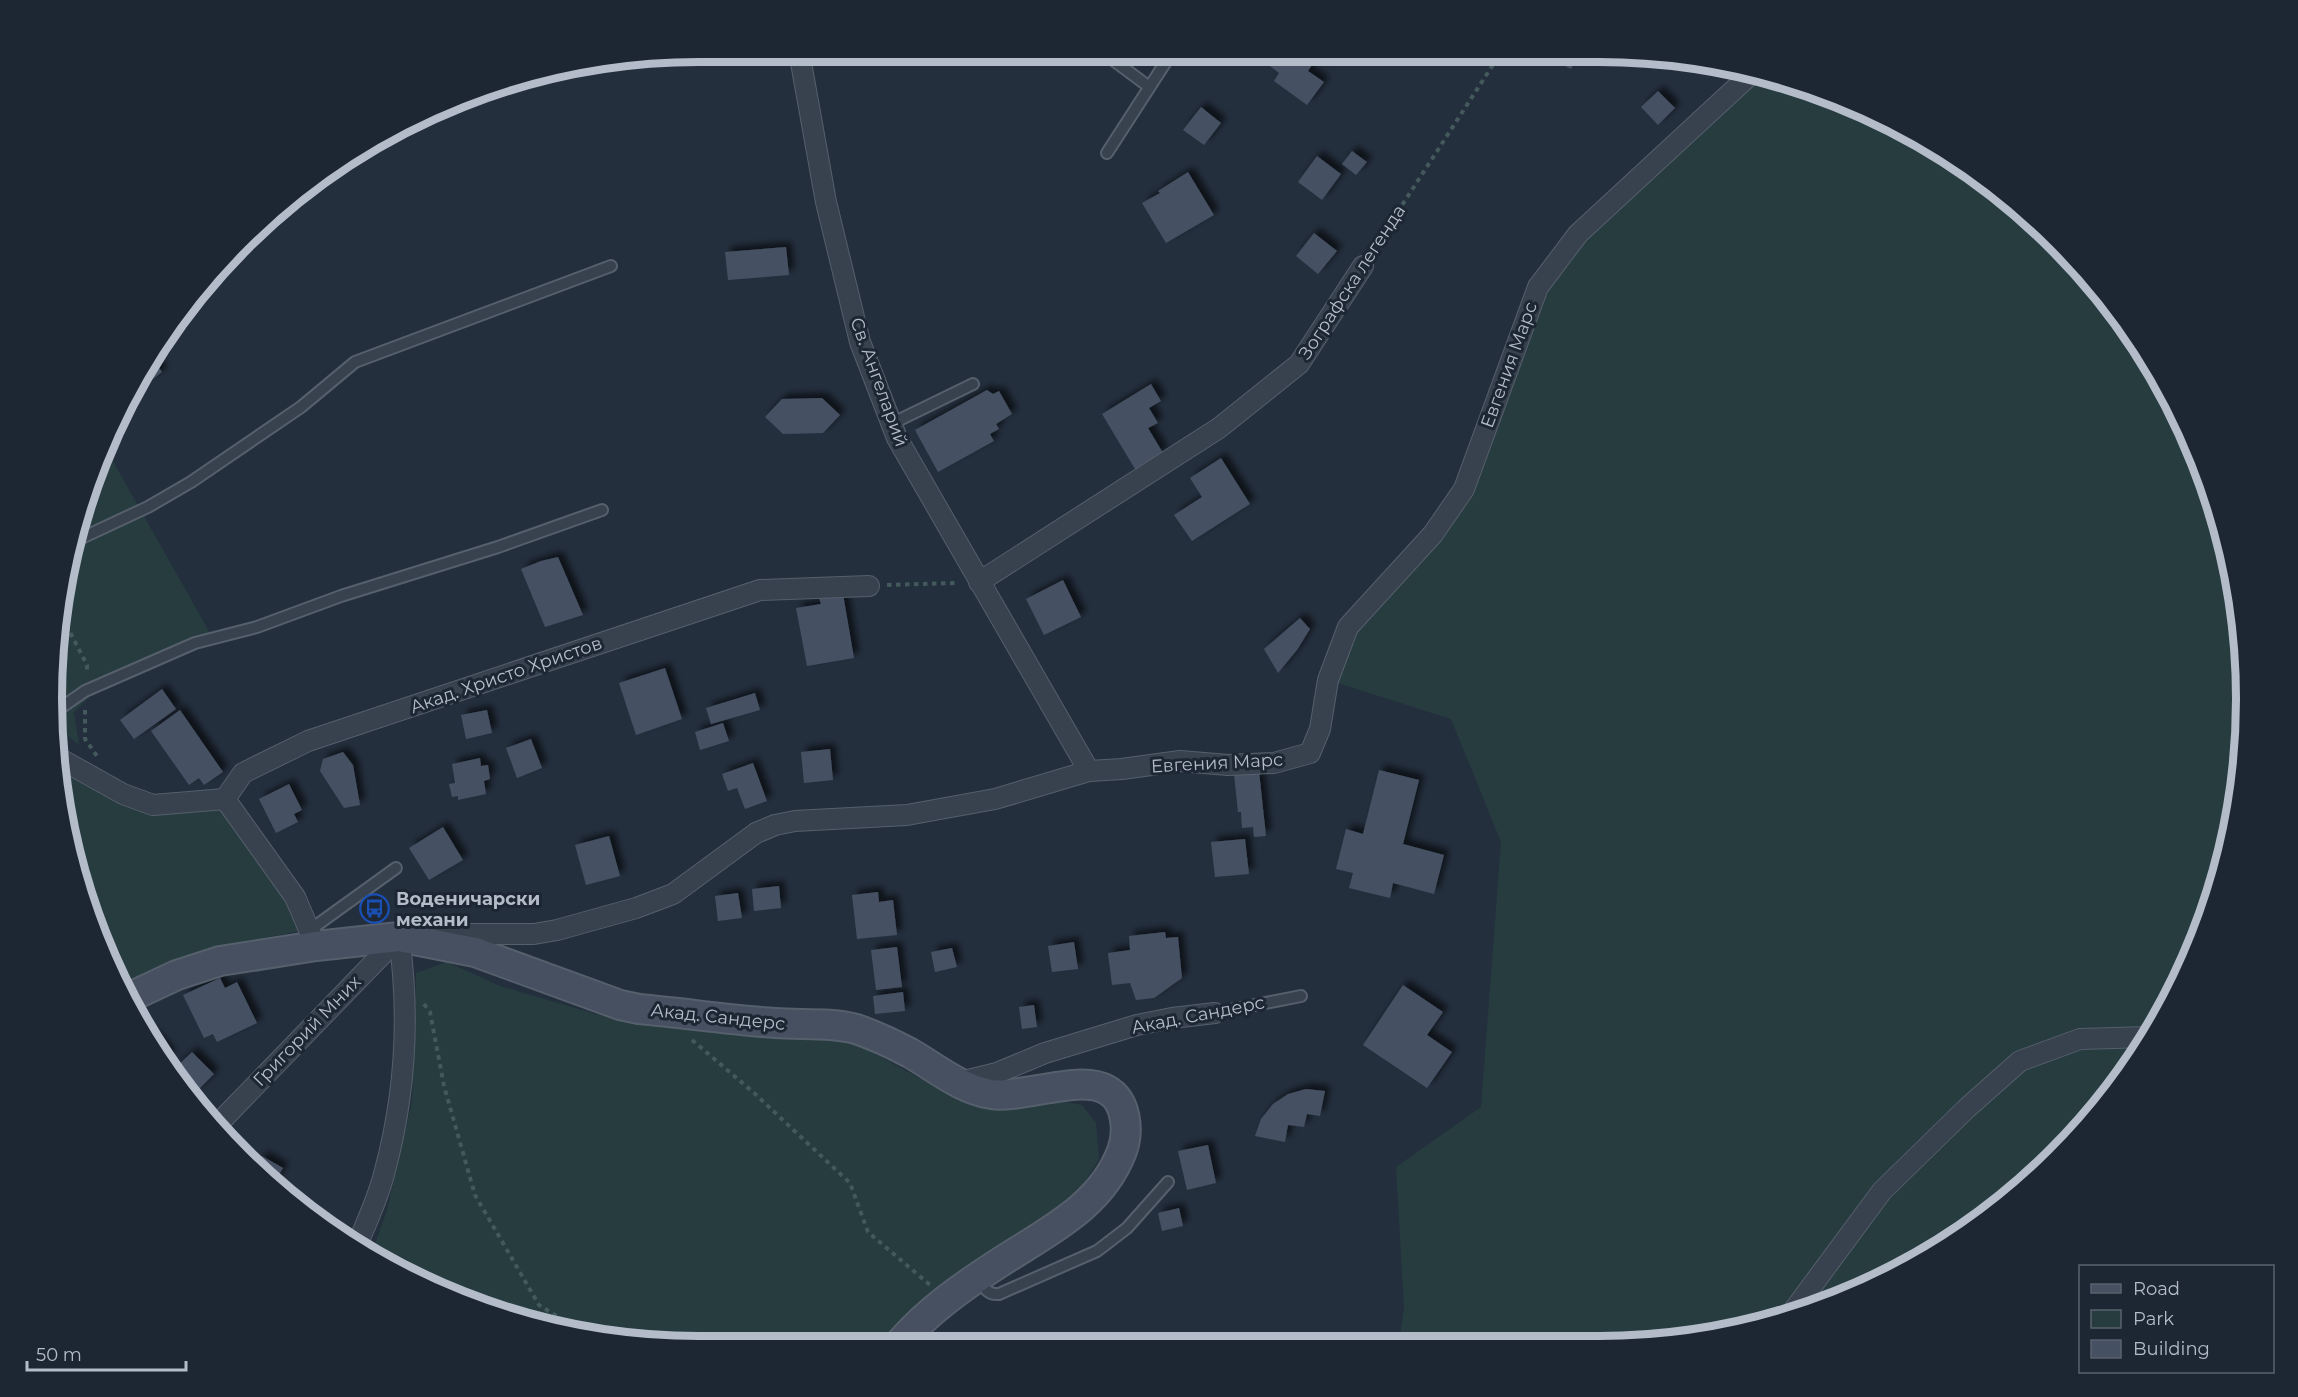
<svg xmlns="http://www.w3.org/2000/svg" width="2298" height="1397" font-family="Montserrat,sans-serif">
	<defs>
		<filter id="shadow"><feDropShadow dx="5.5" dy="-5.5" stdDeviation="3" flood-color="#0009"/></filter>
	</defs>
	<rect width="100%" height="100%" fill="#242f3e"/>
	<g fill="#263c3f">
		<path d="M1751,74L1847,100L1993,185L2086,271L2160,374L2213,490L2241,614L2246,741L2225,866L2180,985L2113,1092L2027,1185L1923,1259L1767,1324L1642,1345L1399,1344L1404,1308L1396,1167L1481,1107L1501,842L1451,719L1328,680L1348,627L1464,489L1538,287Z"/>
		<path d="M106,449L210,633L103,684L74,712L79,745L53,724L51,698L57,614L85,491Z"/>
		<path d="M55,765L111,798L222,795L289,893L301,931L206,949L124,985L85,906L57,783Z"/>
		<path d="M447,962L500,986L623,1022L846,1038L963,1102L1004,1104L1054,1100L1082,1105L1096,1123L1099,1159L1074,1199L949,1283L880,1342L614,1340L451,1297L372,1252L387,1210L412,1101L416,973Z"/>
	</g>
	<g fill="#455162" filter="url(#shadow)">
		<path d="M1277,57H1307L1314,62L1308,71L1324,82L1307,105L1274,81L1279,73L1270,66Z"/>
		<path d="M1558,57H1577L1571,69L1555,61Z"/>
		<path d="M1658,91L1675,108L1658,125L1641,107Z"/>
		<path d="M1201,107L1221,123L1204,145L1183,130Z"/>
		<path d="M1352,151L1367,162L1356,175L1342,164Z"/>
		<path d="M1317,156L1341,174L1322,200L1298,182Z"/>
		<path d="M1188,172L1214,215L1166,243L1142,203L1160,193L1158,191Z"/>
		<path d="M1314,233L1337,251L1318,274L1296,256Z"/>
		<path d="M786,247L789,275L728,280L725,252Z"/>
		<path d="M151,357L162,372L149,382L143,374Z"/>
		<path d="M1151,384L1161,401L1149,408L1158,423L1148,428L1163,453L1135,469L1102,414Z"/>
		<path d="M987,390L993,394L999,391L1012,414L996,424L999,429L990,434L994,441L938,472L915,430Z"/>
		<path d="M822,398L840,415L823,433L783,434L765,417L782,399Z"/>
		<path d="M1221,458L1250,504L1192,541L1174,515L1202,497L1190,478Z"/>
		<path d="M558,557L583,615L545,627L521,569L541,561Z"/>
		<path d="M1063,580L1081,617L1044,635L1026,599Z"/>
		<path d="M843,594L854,658L807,666L796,608L821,604L819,598Z"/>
		<path d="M1300,618L1310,629L1297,650L1278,673L1264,649Z"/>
		<path d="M665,668L682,719L636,735L619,683Z"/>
		<path d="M162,689L176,709L134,739L120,720Z"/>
		<path d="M755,693L760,710L711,724L706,708Z"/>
		<path d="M180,710L223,772L204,785L199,778L189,785L151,731Z"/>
		<path d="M487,710L492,733L466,739L461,715Z"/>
		<path d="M723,723L729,741L700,750L695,732Z"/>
		<path d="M531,739L542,768L517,778L506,748Z"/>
		<path d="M830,749L833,780L804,783L801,752Z"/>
		<path d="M343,752L353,765L360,805L344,808L320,771L323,759Z"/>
		<path d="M480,758L481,766L488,765L490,779L484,781L486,794L458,800V796L452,797L449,784L455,783L452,764Z"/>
		<path d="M753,763L767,801L745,809L737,788L728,791L722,774Z"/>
		<path d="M1379,770L1419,780L1403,844L1444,855L1434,894L1393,883L1390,898L1349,888L1353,873L1336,869L1346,829L1363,834Z"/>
		<path d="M1259,771L1266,836L1254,837L1253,827L1242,828L1241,812H1238L1234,774Z"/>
		<path d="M289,784L302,810L294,814L298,822L276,833L259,799Z"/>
		<path d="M443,827L463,860L429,880L409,848Z"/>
		<path d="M609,836L620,876L586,885L575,845Z"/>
		<path d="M1245,839L1249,874L1215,877L1211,842Z"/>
		<path d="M779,886L781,908L754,911L752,889Z"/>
		<path d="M878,892L879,902L893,900L897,935L857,939L852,895Z"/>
		<path d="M738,893L742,918L718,921L715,896Z"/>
		<path d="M1165,932L1166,938L1178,937L1182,978L1154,998L1136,1000L1130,983L1112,985L1108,953L1130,950L1129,936Z"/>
		<path d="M1074,942L1078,969L1052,972L1048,946Z"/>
		<path d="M897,947L902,987L876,990L871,950Z"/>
		<path d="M952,948L957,967L935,972L931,952Z"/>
		<path d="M220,978L225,988L237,982L257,1023L217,1042L213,1034L204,1038L183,995Z"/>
		<path d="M1403,985L1443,1012L1427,1035L1452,1052L1427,1088L1363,1045Z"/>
		<path d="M903,992L905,1011L875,1014L873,996Z"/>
		<path d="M1034,1005L1037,1027L1022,1029L1019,1007Z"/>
		<path d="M146,1028L171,1055L163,1062L160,1059Z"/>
		<path d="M192,1052L214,1074L196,1092L192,1088L188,1092L178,1079L181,1077L174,1069Z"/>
		<path d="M1306,1089L1325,1091L1320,1116L1307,1114L1304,1127L1288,1125L1285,1142L1255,1136L1261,1119L1273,1104L1288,1094Z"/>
		<path d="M1208,1145L1216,1183L1187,1190L1178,1151Z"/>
		<path d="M262,1156L283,1168L273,1185L255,1169Z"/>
		<path d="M1179,1208L1183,1226L1162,1231L1158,1213Z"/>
	</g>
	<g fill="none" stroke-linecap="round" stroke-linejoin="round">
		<defs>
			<g id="lane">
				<path d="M1109,57L1148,86"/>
				<path d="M1107,153L1169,57"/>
				<path d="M891,424L973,384"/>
				<path d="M73,542L148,507L191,482L301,407L355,362L611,266"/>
				<path d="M52,714L85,691L195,643L257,627L341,596L498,547L602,510"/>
				<path d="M310,930L396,868"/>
				<path d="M1215,1013L1301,996"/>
				<path d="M978,1277C984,1287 987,1295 999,1294L1097,1251L1127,1228L1168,1182"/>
			</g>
			<g id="street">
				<path d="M800,57L826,202L860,342L897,438L1089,771"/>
				<path d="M979,582L1219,428L1299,364L1363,266"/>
				<path d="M55,756L123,794L153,805L225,799"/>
				<path d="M225,799L243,773L308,741L760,590L869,586"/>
				<path d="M225,799L295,897L316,946"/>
				<path d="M426,934H534L557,930L636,908L673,894L756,833L775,825L795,821L907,815L995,799L1089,771L1122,769L1180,761L1228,765L1274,763L1310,753L1320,729L1328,680L1348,627L1433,534L1464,489L1538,287L1578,234L1751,74"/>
				<path d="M960,1082L997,1073L1045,1053L1137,1025L1172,1018L1215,1013"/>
				<path d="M216,1126L399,937"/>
				<path d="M358,1243C367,1221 378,1198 384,1174C405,1097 410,1016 399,937"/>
				<path d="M1791,1314L1882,1191L1967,1108L2020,1061L2080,1039L2148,1037"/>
			</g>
			<path id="secondary" d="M130,997L177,975L220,961L316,946L399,937L475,952L620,1005L639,1009C684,1013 729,1020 775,1023C801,1025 831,1022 856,1029C874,1035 893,1044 910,1053C936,1068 961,1089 991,1094C1022,1099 1080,1074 1107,1090C1127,1101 1129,1132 1122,1151C1100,1209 1044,1233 996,1265C962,1287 928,1311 901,1342"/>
		</defs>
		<use href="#lane" stroke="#565f6c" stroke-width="14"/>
		<use href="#street" stroke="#565f6c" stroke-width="22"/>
		<use href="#secondary" stroke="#565f6c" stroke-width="32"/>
		<g stroke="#44595c" stroke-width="4" stroke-dasharray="4.5 4.5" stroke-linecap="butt">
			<path d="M1373,250L1498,57"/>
			<path d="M887,585L957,583"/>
			<path d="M58,609L87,665V673"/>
			<path d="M85,710V739L97,756"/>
			<path d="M424,1004L430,1012L444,1086L475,1195L539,1305L580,1331"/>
			<path d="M692,1040L753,1092L850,1183L868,1232L930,1285"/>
		</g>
		<use href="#lane" stroke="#38414e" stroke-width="10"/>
		<use href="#street" stroke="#38414e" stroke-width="20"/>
		<use href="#secondary" stroke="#465061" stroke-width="28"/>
	</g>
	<defs>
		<symbol id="bus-ring" viewBox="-11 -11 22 22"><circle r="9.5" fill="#1d2633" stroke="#1a4fb4" stroke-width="1.5"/><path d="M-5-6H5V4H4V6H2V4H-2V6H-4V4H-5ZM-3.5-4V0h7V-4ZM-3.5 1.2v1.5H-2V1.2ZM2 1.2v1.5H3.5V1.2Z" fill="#1a4fb4"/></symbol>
	</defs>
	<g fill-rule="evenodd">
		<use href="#bus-ring" x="358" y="892" width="33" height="33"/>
	</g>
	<g text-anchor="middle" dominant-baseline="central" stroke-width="6" stroke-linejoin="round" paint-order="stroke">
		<g font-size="18" fill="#b4bcc9" stroke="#1d2633">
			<text transform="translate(1352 282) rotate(-57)">Зографска легенда</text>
			<text transform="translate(1509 365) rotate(-70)">Евгения Марс</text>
			<text transform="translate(879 382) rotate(70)">Св. Ангеларий</text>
			<text transform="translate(506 675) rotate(-19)">Акад. Христо Христов</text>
			<text transform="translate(1217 763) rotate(-3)">Евгения Марс</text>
			<text transform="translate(1198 1015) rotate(-11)">Акад. Сандерс</text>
			<text transform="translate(718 1017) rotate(6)">Акад. Сандерс</text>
			<text transform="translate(307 1031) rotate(-46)">Григорий Мних</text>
		</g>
		<g font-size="18" font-weight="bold" fill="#b4bcc9" stroke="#1d2633" text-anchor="start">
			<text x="396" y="899">Воденичарски<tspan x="396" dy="21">механи</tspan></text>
		</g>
	</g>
	<path d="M0 0H2298V1397H0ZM699 62H1599A637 637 0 0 1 2236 699V699A637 637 0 0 1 1599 1336H699A637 637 0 0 1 62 699V699A637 637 0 0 1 699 62Z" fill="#1d2633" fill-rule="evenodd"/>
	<path fill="none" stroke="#b4bcc9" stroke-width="8" d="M699 62H1599A637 637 0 0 1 2236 699V699A637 637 0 0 1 1599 1336H699A637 637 0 0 1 62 699V699A637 637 0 0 1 699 62Z"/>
	<rect x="2079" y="1265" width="195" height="108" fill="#1d2633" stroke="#59626f" stroke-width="1.5"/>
	<rect x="2091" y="1284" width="30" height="9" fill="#465061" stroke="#59626f" stroke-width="1.5"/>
	<text x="2133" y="1295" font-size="18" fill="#b4bcc9">Road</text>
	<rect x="2091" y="1310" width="30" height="18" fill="#263c3f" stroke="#59626f" stroke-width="1.5"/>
	<text x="2133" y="1325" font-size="18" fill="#b4bcc9">Park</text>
	<rect x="2091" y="1340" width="30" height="18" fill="#455162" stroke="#59626f" stroke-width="1.5"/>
	<text x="2133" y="1355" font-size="18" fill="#b4bcc9">Building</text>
	<path d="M27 1361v9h159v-9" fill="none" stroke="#b4bcc9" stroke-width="3"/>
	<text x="36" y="1361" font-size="18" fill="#b4bcc9" stroke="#1d2633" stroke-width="4.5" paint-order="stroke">50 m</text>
</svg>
